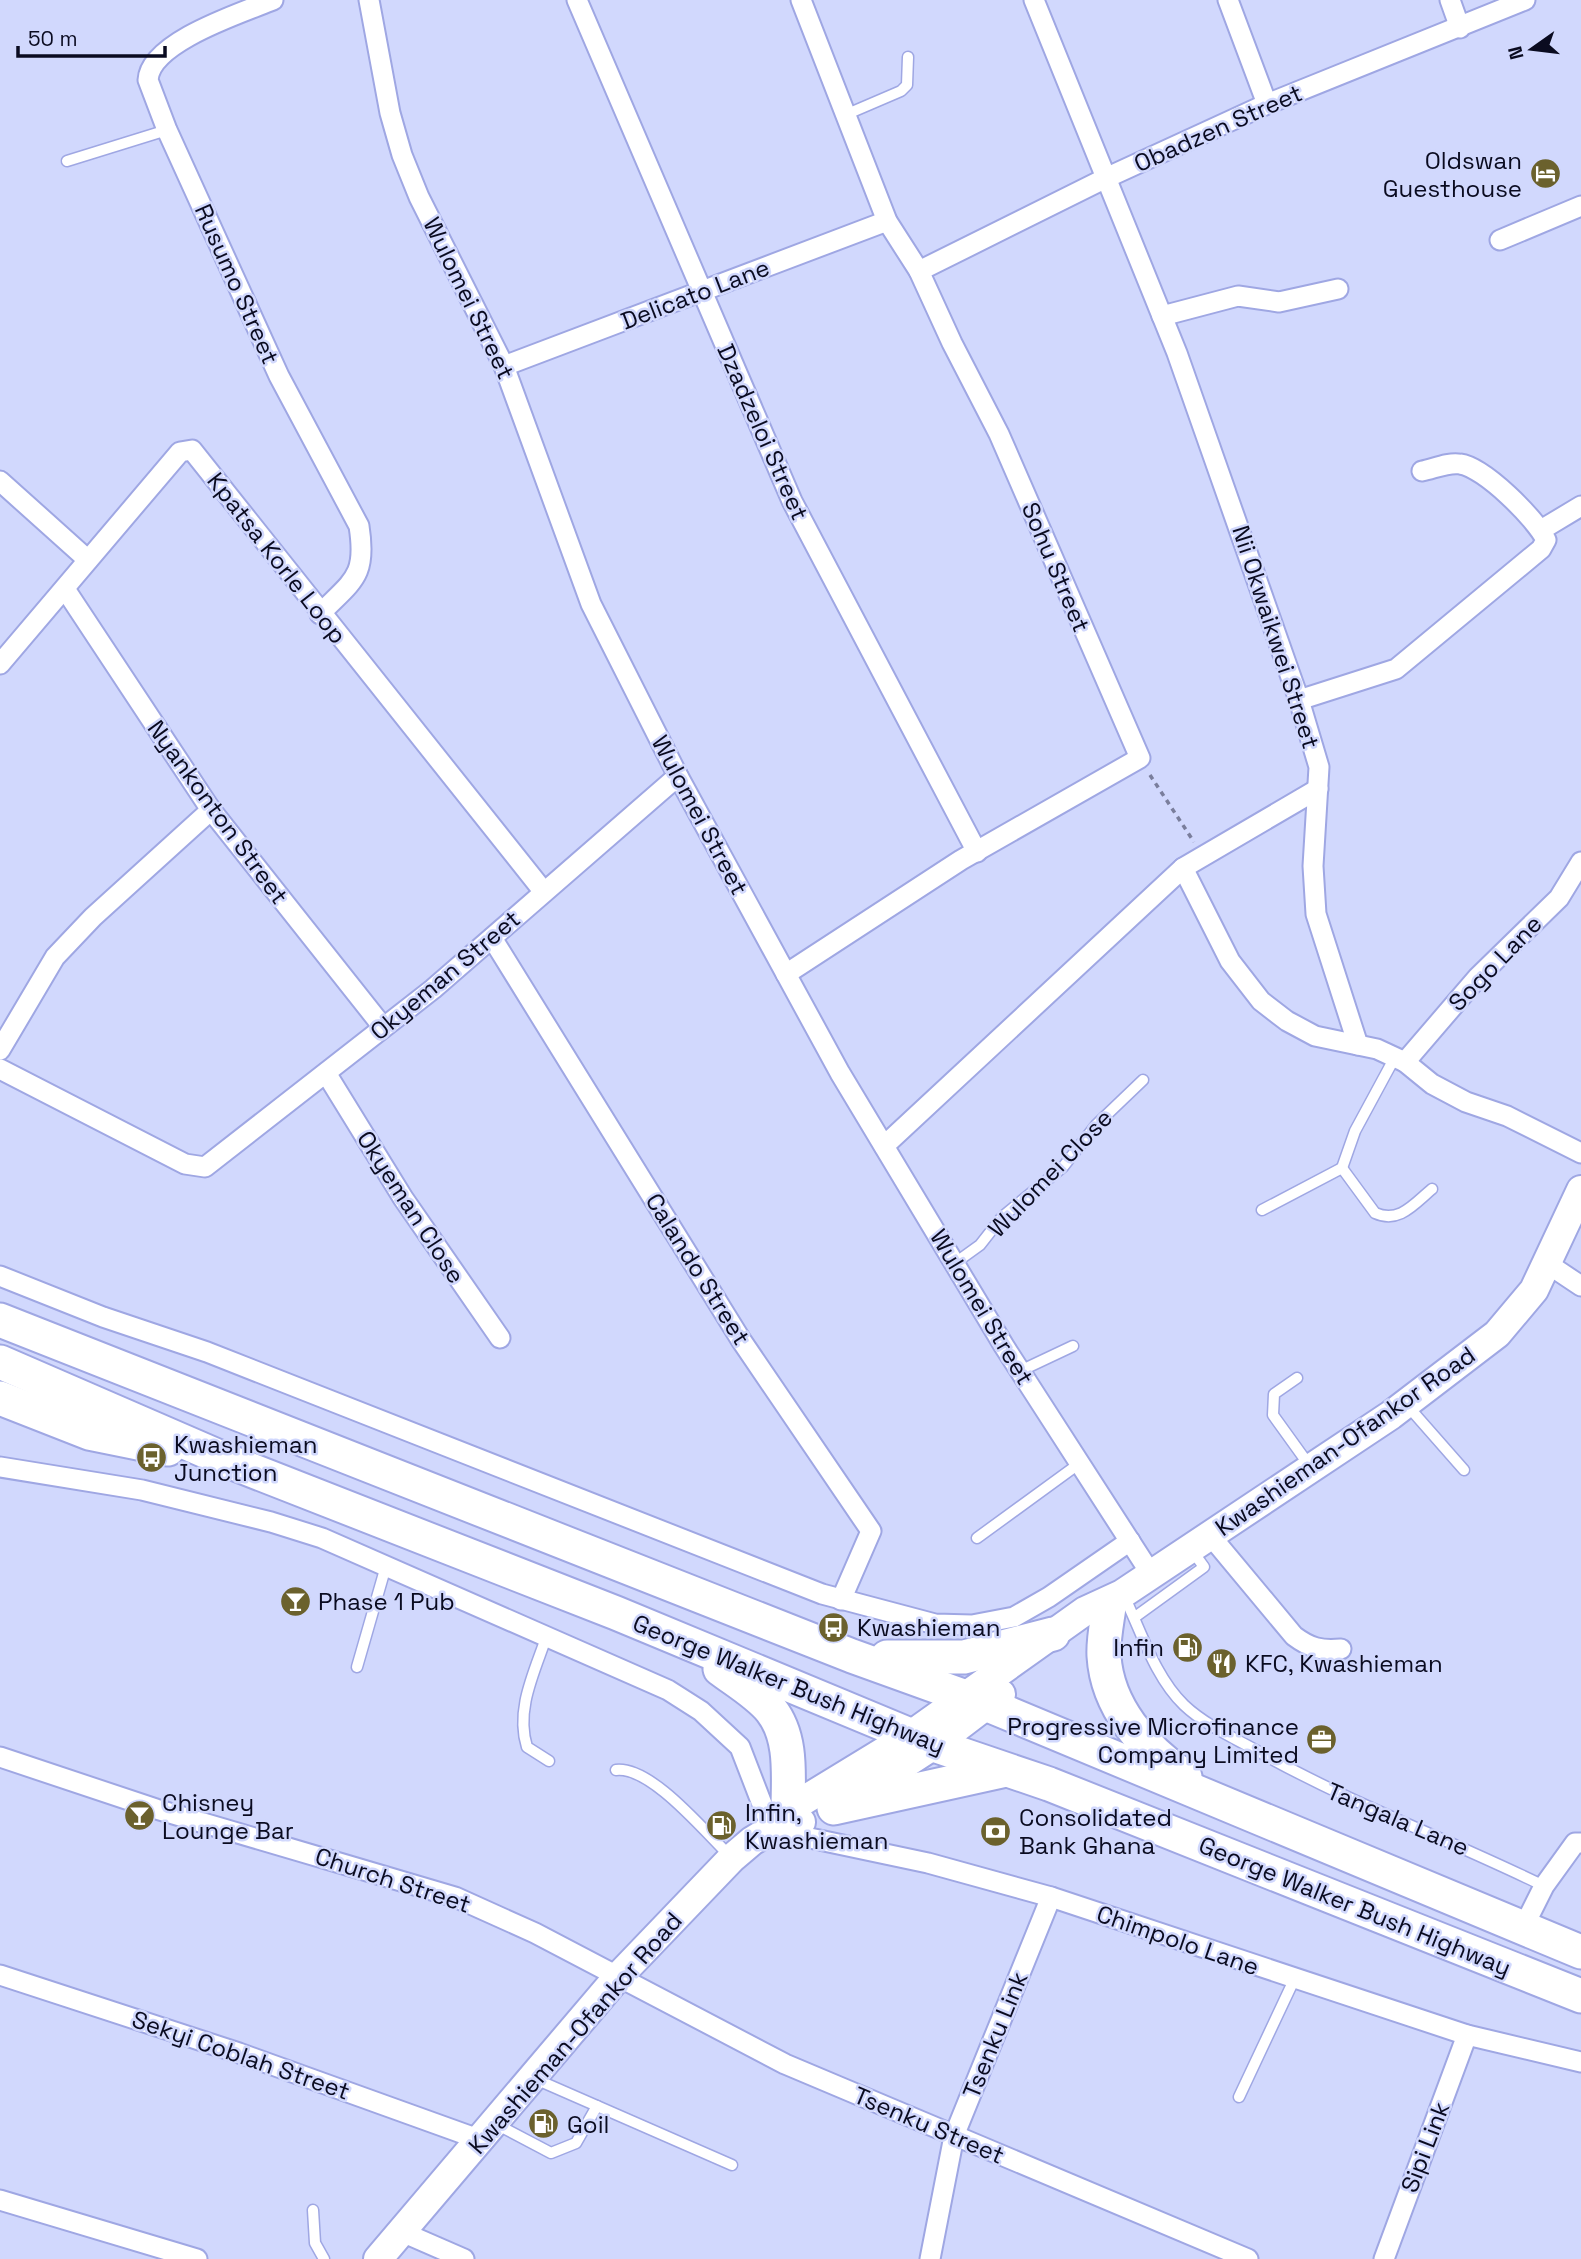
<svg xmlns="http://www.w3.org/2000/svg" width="1581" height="2259" font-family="'Space Grotesk',sans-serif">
	<rect width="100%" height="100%" fill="#d1d8fd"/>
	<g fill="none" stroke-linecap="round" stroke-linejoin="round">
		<defs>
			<g id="service">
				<path d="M845,115L901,91L907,85L908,57"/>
				<path d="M67,161L167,130"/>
				<path d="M1342,1168L1375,1213C1399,1224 1414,1204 1432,1189"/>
				<path d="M1342,1168L1355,1131L1395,1057"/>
				<path d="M1262,1210L1342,1168"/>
				<path d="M955,1263L980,1245L1002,1217L1063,1167L1096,1125L1143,1080"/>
				<path d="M1020,1371L1073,1346"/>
				<path d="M1297,1378L1274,1394L1273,1415L1309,1465"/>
				<path d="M1406,1404L1464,1470"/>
				<path d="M977,1538L1080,1463"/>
				<path d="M1123,1594C1141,1630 1154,1676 1184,1705C1205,1725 1236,1739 1261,1753C1352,1804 1450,1840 1544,1886"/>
				<path d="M1135,1617L1204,1567L1191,1549"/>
				<path d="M547,1635C535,1671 515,1709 527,1747L549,1761"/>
				<path d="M357,1667L386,1566"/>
				<path d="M616,1770C651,1766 704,1831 729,1855"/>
				<path d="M533,2078L732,2165"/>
				<path d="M1239,2097L1294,1980"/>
				<path d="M496,2124L551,2153L576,2143L597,2106"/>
				<path d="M313,2210L315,2243L324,2259"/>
			</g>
			<g id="minor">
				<path d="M273,0C241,13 150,42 148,80L167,130L279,376L359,526C367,577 353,580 320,614"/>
				<path d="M369,0L390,113L402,155L419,197L504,366L591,604L678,776L840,1073L1004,1346L1151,1574"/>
				<path d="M577,0L792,501L977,852"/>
				<path d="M1034,0L1177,353L1299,700L1319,767L1313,866L1316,914L1358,1045"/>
				<path d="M1228,0L1267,104"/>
				<path d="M1450,0L1460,28"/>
				<path d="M1500,240L1581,206"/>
				<path d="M919,271L1106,178L1267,104L1525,0"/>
				<path d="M1162,316L1238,296L1279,302L1338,289"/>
				<path d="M504,366L887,221"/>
				<path d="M0,481L88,560"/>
				<path d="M1541,530L1581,506"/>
				<path d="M65,589L211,810L383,1027"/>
				<path d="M0,664L180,452L192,450L544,892"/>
				<path d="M1299,700L1396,669L1541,549L1546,540C1536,519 1484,467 1460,464C1448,462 1433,469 1422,471"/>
				<path d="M1183,868L1230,961L1261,1001L1287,1021L1315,1036L1377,1049L1405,1062L1432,1084L1466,1102L1507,1116L1581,1153"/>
				<path d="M492,938L741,1340L871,1531L841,1600"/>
				<path d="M786,974L961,860L1140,758L999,434L952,343L919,271L887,221L801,0"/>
				<path d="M0,1050L55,957L93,917L211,810"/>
				<path d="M1405,1062L1478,977L1559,898L1581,862"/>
				<path d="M0,1069L185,1164L205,1167L433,989L678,776"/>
				<path d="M326,1073L403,1198L500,1338"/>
				<path d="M884,1146L1183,868L1318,789"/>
				<path d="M1548,1264L1581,1286"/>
				<path d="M0,1276L103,1317L207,1352L822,1594L935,1624L972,1625L1014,1617L1049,1597L1130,1541"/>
				<path d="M0,1467L142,1490L271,1522L322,1538L668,1690L701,1711L740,1747L772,1830L928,1863L1051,1897L1467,2035L1581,2062"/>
				<path d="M1209,1534L1294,1636C1310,1648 1321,1651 1341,1649"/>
				<path d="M0,1757L156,1809L455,1897L535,1933L785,2064L1248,2259"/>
				<path d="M1523,1928L1544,1886L1575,1843H1581"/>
				<path d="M0,1975L239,2053L481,2140"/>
				<path d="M0,2200L197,2259"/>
				<path d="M402,2232L464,2259"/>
				<path d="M930,2259L954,2136L1051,1897"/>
				<path d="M1384,2259L1467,2035"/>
			</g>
			<g id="secondary">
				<path d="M851,1799L934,1745L1001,1694"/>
				<path d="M785,1821L788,1810L911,1735L1085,1611L1122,1594L1391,1415L1497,1334L1534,1290L1581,1190"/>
				<path d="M378,2259L616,1979L732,1858L752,1841L785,1821L801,1822"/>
			</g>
			<g id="trunk">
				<path d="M0,1320L852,1656L988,1705L1581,1952"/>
				<path d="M0,1362L233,1463L616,1613L934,1745L1049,1784L1581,1996"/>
				<path d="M0,1398L89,1433L168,1449"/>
				<path d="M1109,1607C1107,1622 1103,1640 1104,1656C1107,1707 1144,1749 1185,1777"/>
				<path d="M887,1657H964L1053,1634"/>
				<path d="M720,1669C736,1681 758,1694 771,1710C793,1738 788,1777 788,1810"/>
				<path d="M834,1808L1002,1771"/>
			</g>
		</defs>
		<use href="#service" stroke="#9fa7e3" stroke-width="13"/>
		<use href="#minor" stroke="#9fa7e3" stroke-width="23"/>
		<use href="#secondary" stroke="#9fa7e3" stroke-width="32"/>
		<use href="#trunk" stroke="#9fa7e3" stroke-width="37"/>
		<path stroke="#7a7e9c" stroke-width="3.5" stroke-dasharray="5 5" stroke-linecap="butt" d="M1150,775L1194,842"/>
		<use href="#service" stroke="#fff" stroke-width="10"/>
		<use href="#minor" stroke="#fff" stroke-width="19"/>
		<use href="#secondary" stroke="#fff" stroke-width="28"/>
		<use href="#trunk" stroke="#fff" stroke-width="33"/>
	</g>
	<defs>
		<symbol id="hotel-disc" viewBox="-11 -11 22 22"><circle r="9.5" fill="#6b612d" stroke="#d1d8fd"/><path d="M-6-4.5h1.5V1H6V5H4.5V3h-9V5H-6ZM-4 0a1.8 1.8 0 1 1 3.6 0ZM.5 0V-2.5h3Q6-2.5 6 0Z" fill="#fff"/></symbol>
		<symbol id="bus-disc" viewBox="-11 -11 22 22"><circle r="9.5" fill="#6b612d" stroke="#d1d8fd"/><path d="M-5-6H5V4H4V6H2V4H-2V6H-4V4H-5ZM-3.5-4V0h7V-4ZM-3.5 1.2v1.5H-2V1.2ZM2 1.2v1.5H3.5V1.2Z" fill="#fff"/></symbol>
		<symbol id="bar-disc" viewBox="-11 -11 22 22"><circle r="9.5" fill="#6b612d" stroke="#d1d8fd"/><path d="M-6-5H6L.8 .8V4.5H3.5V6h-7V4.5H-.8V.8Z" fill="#fff"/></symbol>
		<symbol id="fuel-disc" viewBox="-11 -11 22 22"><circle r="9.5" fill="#6b612d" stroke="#d1d8fd"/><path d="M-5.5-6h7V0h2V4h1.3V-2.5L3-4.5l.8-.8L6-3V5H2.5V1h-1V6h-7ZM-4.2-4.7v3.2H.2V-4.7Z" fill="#fff"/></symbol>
		<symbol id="restaurant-disc" viewBox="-11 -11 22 22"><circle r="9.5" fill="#6b612d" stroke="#d1d8fd"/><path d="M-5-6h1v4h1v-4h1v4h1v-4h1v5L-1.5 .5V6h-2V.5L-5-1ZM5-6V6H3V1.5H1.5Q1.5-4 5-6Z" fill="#fff"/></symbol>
		<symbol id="office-disc" viewBox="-11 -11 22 22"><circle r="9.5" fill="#6b612d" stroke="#d1d8fd"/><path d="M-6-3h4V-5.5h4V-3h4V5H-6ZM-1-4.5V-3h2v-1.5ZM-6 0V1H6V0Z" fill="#fff"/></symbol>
		<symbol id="bank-disc" viewBox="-11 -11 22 22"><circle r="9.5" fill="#6b612d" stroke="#d1d8fd"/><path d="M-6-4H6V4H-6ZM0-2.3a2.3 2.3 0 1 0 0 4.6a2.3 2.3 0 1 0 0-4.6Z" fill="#fff"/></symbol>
	</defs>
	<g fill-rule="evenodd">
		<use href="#hotel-disc" x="1528" y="156" width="35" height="35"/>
		<use href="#bus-disc" x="134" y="1440" width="35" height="35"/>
		<use href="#bar-disc" x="278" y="1584" width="35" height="35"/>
		<use href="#bus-disc" x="816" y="1610" width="35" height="35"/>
		<use href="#fuel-disc" x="1170" y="1630" width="35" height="35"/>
		<use href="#restaurant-disc" x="1204" y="1646" width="35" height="35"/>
		<use href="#office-disc" x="1304" y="1722" width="35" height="35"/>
		<use href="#bar-disc" x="122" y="1798" width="35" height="35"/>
		<use href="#fuel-disc" x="704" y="1808" width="35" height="35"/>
		<use href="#bank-disc" x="978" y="1814" width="35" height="35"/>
		<use href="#fuel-disc" x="526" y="2106" width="35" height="35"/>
	</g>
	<g text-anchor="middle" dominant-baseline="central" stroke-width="5" stroke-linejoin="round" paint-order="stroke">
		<g font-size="24" fill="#0a0b20" stroke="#d1d8fd">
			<text transform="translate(1218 128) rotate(-24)">Obadzen Street</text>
			<text transform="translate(237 284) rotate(66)">Rusumo Street</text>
			<text transform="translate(695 294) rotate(-21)">Delicato Lane</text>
			<text transform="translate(469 298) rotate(64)">Wulomei Street</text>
			<text transform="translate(763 432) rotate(66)">Dzadzeloi Street</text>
			<text transform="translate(277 558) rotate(52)">Kpatsa Korle Loop</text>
			<text transform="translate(1056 567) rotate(67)">Sohu Street</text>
			<text transform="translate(1276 637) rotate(72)">Nii Okwaikwei Street</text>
			<text transform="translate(218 812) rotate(54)">Nyankonton Street</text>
			<text transform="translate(700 815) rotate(62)">Wulomei Street</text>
			<text transform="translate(1495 963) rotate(-46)">Sogo Lane</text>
			<text transform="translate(445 975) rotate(-40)">Okyeman Street</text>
			<text transform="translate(1050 1173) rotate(-46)">Wulomei Close</text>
			<text transform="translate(411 1207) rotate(57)">Okyeman Close</text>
			<text transform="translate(698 1269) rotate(58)">Calando Street</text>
			<text transform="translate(982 1307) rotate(59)">Wulomei Street</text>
			<text transform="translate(1345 1441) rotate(-35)">Kwashieman-Ofankor Road</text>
			<text transform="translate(789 1684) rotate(22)">George Walker Bush Highway</text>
			<text transform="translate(1398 1819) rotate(23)">Tangala Lane</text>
			<text transform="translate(393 1880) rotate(18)">Church Street</text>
			<text transform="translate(1355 1906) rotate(22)">George Walker Bush Highway</text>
			<text transform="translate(1178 1940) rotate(19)">Chimpolo Lane</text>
			<text transform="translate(575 2033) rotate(-49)">Kwashieman-Ofankor Road</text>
			<text transform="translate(995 2035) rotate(-68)">Tsenku Link</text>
			<text transform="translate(241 2055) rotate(19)">Sekyi Coblah Street</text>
			<text transform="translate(929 2125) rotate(23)">Tsenku Street</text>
			<text transform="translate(1425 2147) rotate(-69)">Sipi Link</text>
		</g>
		<g font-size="24" fill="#0a0b20" stroke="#d1d8fd" text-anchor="start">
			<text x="1522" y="160" text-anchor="end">Oldswan<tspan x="1522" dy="28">Guesthouse</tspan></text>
			<text x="174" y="1444">Kwashieman<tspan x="174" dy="28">Junction</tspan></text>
			<text x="318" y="1601">Phase 1 Pub</text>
			<text x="857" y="1627">Kwashieman</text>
			<text x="1164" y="1647" text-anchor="end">Infin</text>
			<text x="1245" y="1663">KFC, Kwashieman</text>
			<text x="1299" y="1726" text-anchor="end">Progressive Microfinance<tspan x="1299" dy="28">Company Limited</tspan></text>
			<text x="162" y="1802">Chisney<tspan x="162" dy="28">Lounge Bar</tspan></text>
			<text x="745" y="1812">Infin,<tspan x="745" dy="28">Kwashieman</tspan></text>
			<text x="1019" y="1817">Consolidated<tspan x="1019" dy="28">Bank Ghana</tspan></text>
			<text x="567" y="2124">Goil</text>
		</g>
	</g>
	<g transform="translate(1532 49) rotate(256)" stroke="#d1d8fd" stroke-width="5" paint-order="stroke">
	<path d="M0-5L12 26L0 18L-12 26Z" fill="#0a0b20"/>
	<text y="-10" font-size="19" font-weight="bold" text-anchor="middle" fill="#0a0b20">N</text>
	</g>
	<path d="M18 46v10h147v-10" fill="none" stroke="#0a0b20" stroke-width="3.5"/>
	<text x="28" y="46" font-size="21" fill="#0a0b20" stroke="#d1d8fd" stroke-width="5" paint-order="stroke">50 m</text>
</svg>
